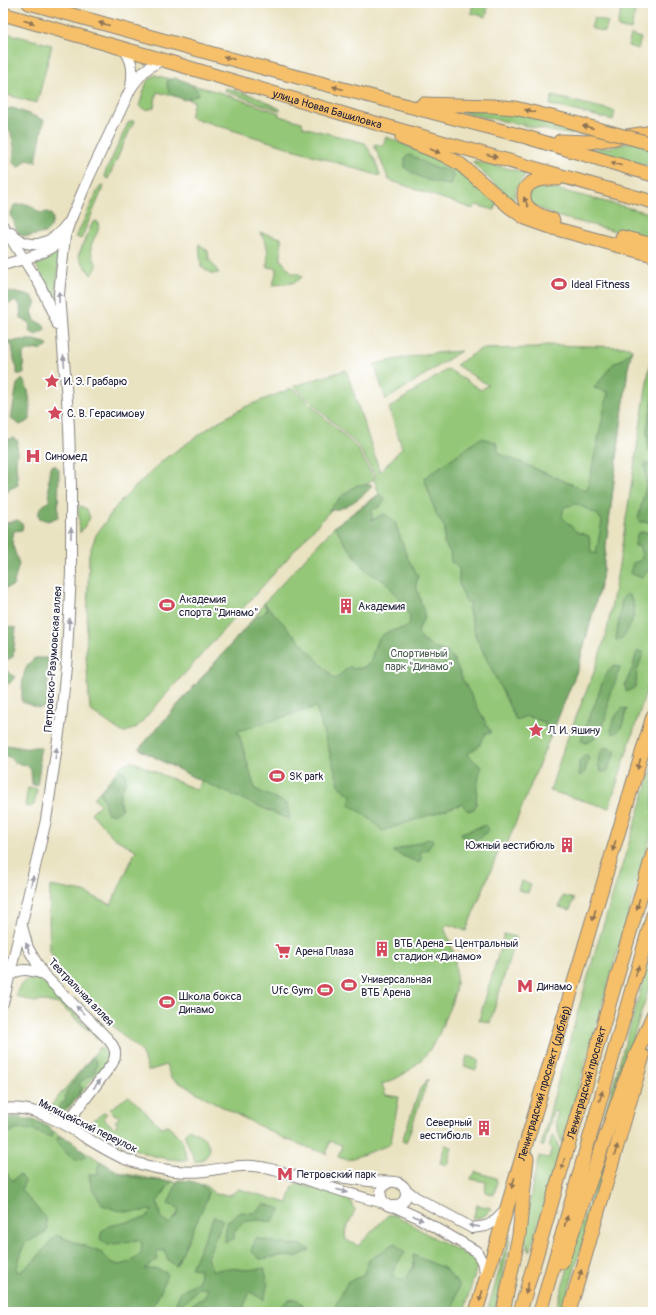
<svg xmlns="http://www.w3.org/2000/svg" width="656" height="1315" font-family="Pangolin,sans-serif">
	<rect width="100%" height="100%" fill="#fff"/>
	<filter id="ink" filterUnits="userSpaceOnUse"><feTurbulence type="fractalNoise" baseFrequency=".025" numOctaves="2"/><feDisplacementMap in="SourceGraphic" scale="8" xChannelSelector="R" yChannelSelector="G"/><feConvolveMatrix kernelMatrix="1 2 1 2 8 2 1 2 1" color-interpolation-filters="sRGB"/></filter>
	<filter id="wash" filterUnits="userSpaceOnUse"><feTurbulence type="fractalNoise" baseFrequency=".012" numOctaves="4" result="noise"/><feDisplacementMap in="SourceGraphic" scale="16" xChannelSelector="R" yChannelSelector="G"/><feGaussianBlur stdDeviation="0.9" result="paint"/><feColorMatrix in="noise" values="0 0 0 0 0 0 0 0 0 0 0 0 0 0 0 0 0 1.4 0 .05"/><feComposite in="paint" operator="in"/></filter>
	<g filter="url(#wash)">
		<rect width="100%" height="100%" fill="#eae3c2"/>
		<g fill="#94c778" stroke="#5b745a">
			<path d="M473,3L488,7L486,17L471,13Z"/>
			<path d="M623,3L636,7L631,30L617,27Z"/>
			<path d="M594,18L608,22L605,32L591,28Z"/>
			<path d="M3,34H10L52,45L37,103L3,94Z"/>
			<path d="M631,35L641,38L638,49L628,46Z"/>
			<path d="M155,75L222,93L279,113V116L302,122L303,127L365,143L376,162L380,175V176L190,117L194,101L157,92L154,107C148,111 144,110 139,106L147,81Z"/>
			<path d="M226,88L257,97L280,109V111L225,91Z"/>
			<path d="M552,96L615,111L613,120L550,105Z"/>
			<path d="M459,110H492L631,132L585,136L561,133L460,112Z"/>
			<path d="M131,121H134L108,179L105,177V173L128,123Z"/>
			<path d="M653,136V167L586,149L612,147Z"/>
			<path d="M386,137L450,163L497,202L494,210L476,205L473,209L389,180L374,145L376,144L383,146Z"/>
			<path d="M475,161L524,172L525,175L516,189L514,199L511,200L474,164L473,162Z"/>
			<path d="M540,185L653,214V240L555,216L529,203V192Z"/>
			<path d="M104,186L81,239L76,237L98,190L100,187Z"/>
			<path d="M97,221C103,231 91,238 91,248C91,260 103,265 91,275L78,256L93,222Z"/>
			<path d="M260,232L281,238V260L292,273C296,274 300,273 302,277C295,285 283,284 273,285L277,269L276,268L267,267C268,254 269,243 260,232Z"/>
			<path d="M199,244L208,251L209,259L219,273L213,274L201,267Z"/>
			<path d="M59,253L56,304L46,282L35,264Z"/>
			<path d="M653,343V670L609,808L550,791L564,747L594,672L607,631L619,565Z"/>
			<path d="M544,345L629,347L632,349L628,368L602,578L578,668L507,844L502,843L466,931L448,924L444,928C453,946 457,963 456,984C455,996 450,1007 445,1018C442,1026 439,1036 434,1043C423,1062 403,1078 382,1084L386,1095L399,1097L391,1142L389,1145L348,1160L338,1157L342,1145L330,1141L326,1154L285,1139L228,1110L171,1078L166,1065L148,1071L141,1051L115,1028L61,976L50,951L49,922L50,886L84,892L111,905L136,850L114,838L91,813L100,804L94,798L122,765L131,761L197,790L201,781L139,749L256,616L264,603L335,526L379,494L374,479L327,514L136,728L123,733L90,710L86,656L89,554L96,535L117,505L163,460L219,421L247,406L293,388L357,448L374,478L376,477L359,447L294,386L346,370L380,472L402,448L389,408L448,369L481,390L488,385L456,365L481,349L539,348Z"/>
			<path d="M461,351L386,400L374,364L425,354Z"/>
			<path d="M80,506L87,509L90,518L80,533L78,507Z"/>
			<path d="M653,766V829L562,1144L555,1121L558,1113L553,1111L544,1146H541L559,1077L598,942Z"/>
			<path d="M28,788L37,789L34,805L29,807L25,806Z"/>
			<path d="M521,881L531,884L528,893L518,890Z"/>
			<path d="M563,896L574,899L570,910L559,907Z"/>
			<path d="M504,934L516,937L490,1023L479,1020Z"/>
			<path d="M653,947V976L591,1169L589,1168Z"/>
			<path d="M33,978L39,979L45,983L100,1039L99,1040L59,1004L44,1001L33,1002L16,996C19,986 22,980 33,978Z"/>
			<path d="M100,1047C106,1053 109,1054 106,1063L66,1111C60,1114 54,1113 48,1109Z"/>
			<path d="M467,1056L479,1060L476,1070L464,1066Z"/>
			<path d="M428,1079L406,1143L402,1141L420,1089Z"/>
			<path d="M129,1096L161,1127L168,1125L181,1139L188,1160C149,1161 124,1144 90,1127L89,1123L105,1112L107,1114L103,1118L114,1128L118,1124L115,1122L120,1116L115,1115L110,1109Z"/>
			<path d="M626,1096L562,1312H555L577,1237Z"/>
			<path d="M3,1120L42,1124L117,1172L157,1180L205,1185L215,1194L230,1195L239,1189L288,1203L293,1186L298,1184L347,1197L351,1201L355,1210L345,1233L346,1240L358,1246L388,1215H395L427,1234L472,1258L476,1262L477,1266L464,1312H3Z"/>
			<path d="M189,1129C194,1132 199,1134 203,1137C215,1148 209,1159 195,1162L184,1134Z"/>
			<path d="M552,1136H554L560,1150L530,1252L524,1239L532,1187L539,1156L549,1158L552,1148L549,1147Z"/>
			<path d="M445,1145L452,1147L447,1165L440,1163Z"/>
			<path d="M476,1172L496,1178L497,1182L494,1195L485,1192L486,1182L471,1179L472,1176Z"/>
			<path d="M477,1205L491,1208C487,1216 482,1218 473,1218Z"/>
			<path d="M510,1234H511L495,1312H487Z"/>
		</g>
		<g fill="#77ac68" stroke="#4c6752" fill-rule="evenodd">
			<path d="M175,78C182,79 196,86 199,93L196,96L184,100C172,94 167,95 167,81Z"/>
			<path d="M13,108L44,120L36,162L27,159L19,168L13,162L14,147L11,133L3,126V109Z"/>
			<path d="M409,155C418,157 425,164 433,167C440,169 446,169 452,172L453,176L450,185C436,184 416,177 405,168V158Z"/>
			<path d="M24,204C26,204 29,204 31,206C38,210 37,215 47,212L51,214L53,218C51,231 48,233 35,235C30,236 25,238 20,234C14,229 16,222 10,216L14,205Z"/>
			<path d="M7,292C16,292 24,295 32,296L36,303L32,311L35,321L44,325L45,330L36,335L29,331L30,326L29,322L21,319L20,305L15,301L3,306V293Z"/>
			<path d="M3,339L12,342L20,340H34L46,343L48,346C40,353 34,346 23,354L24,374H17V368L14,360L12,345L9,344L3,345Z"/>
			<path d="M632,349L628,368L602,578L578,668L550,738L544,722L527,716L516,720L476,637L468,607L471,602H466L459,584V568L451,562L450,552L444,543L445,528L437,516L424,478L481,438L496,442L499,453L587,491L608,392L594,388L614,363L623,359ZM577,504L598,515L602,521L596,554L591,552L589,536L577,532L562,517L564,507Z"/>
			<path d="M22,379C31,388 30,407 30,420L20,425L11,419L17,384Z"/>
			<path d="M653,398V450H648L647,429Z"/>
			<path d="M13,438L18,441L16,465L18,485L10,489L4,496L7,507L3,506V458L7,440Z"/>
			<path d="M645,463L653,465V523L649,522H640L638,518L646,486Z"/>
			<path d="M55,465L59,470L58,517L48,521L39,518C37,508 43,506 50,500C48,489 48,479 50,467Z"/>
			<path d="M357,485H372C368,494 347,507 338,509C335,510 331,510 328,510L343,495Z"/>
			<path d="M379,495L386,499L379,507L372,510V520L384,514L395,522L407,557L418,576L416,585L425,617L421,623L418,633L423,641L437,649L448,652L452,656L463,680L490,731V734L486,733L479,746L467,754L481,767L477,788L476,805L474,809L468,811L462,804L382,831C372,820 362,812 349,805L351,796L342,788H340L316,707L238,731L255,789L287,804L290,820L201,781L139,749L256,616L262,615L267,610L264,603L335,679L350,666L352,669L362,668L370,663C375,649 374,637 390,631C397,629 403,629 409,626L410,617L405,607L387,583L367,571L343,541L335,526Z"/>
			<path d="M18,520L23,525L22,530L14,531L12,543L19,564L13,586L3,589V535L6,523Z"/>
			<path d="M641,532L653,533C653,551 655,564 642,578L630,573L633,563L639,561L642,558L640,547L635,546V544L637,534Z"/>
			<path d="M626,594L630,596C631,600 634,604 634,608C635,619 627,633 620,641L616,640L622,599Z"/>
			<path d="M3,626L16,628L13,657L6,660L3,668Z"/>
			<path d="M638,651L643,652V654L637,670L636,685L634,688L628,691H626L625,685L633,667L636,654Z"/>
			<path d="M35,658H48V684L46,707L39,708L22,702C22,687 21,667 35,658Z"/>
			<path d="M616,666L620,667C617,680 614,685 609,696C608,699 608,702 608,705C606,721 601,739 585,743L581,740C585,728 589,716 594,706C600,695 602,670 616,666Z"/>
			<path d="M3,668L15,677L9,684L3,683Z"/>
			<path d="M623,708L627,709C624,717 623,732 613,734L611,731C611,722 616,714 623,708Z"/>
			<path d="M3,745C11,745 16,747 24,748C30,749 35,745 41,748L39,757L40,765L37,785L35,786L32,784L31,770L27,765L15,763L9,757L3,755Z"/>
			<path d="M605,747L615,750V754L607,771L601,772C596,762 598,755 605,747Z"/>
			<path d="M586,754L589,757L585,771L582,776L579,775V761Z"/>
			<path d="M120,771H124C131,783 114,793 122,808C118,814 114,814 107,813L104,801L100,793Z"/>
			<path d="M486,825L488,830L481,838L472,841L462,836L461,833Z"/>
			<path d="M432,838L433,841L428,849L420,852L422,857L419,863L393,852V851Z"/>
			<path d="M93,1057L95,1059L97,1064L94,1074L81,1081L79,1084L82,1088C77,1098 70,1107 59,1111L57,1110L60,1104L66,1101L65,1096L68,1089Z"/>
			<path d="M14,1117C28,1119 43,1120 53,1131L52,1137C32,1132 22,1122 3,1137V1120Z"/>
			<path d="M60,1137C74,1139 78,1147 87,1156C74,1167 64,1150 57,1142V1138Z"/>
			<path d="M100,1161L124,1175L146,1180L172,1181L157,1202L161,1219L169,1224L177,1215L179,1208L168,1204L178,1180C191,1181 201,1181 208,1192L207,1199L176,1266L168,1260L164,1250L157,1252V1260L144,1269H157L167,1273C164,1285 156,1307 145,1312H4L3,1169L13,1181L19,1174L25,1181L21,1190L46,1218L47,1231L24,1244L16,1271L20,1272L35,1260L56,1235L102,1253L110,1262L120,1265L131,1262L141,1254L142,1243L138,1240L108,1245L100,1239L102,1231L109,1226L145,1218L153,1210L134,1212L116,1210L103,1205L91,1187L89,1174H98V1167Z"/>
			<path d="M264,1204L281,1209L272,1222L257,1220L243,1222L234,1232V1239L225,1242L226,1222L241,1212L254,1213Z"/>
			<path d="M214,1216L223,1220L207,1258L213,1271L228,1268L248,1270L264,1268L268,1283L264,1300L250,1292L243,1308L252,1312H183L194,1303L204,1298L208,1289L198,1288L187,1301L174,1308L181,1291L199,1281L200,1269L191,1268Z"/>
			<path d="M256,1238L282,1244L301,1245L310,1250L296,1257L280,1256L260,1259L251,1251Z"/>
			<path d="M394,1243L405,1253L396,1265L392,1275L403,1281L414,1266L413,1255L444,1268L459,1285L452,1312H360L353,1308L349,1312H332L348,1281L363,1276L368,1261Z"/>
			<path d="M297,1299L303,1305L300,1312H275L288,1300Z"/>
		</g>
	</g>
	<g filter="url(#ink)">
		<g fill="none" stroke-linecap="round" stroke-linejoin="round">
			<defs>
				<g id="minor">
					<path d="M123,48C134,62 133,72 131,88"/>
					<path d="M3,226L40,285L58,325"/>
					<path d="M11,232C29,254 53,243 67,224"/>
					<path d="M3,265C22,259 54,253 65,236"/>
					<path d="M22,926L28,948L43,974L107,1038C115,1047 118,1053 112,1064L69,1120V1124L71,1128"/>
					<path d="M8,978C18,966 31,970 43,974"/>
					<path d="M3,1003L46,820L61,719L67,655L71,572V487L69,427L59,294L65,236L70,221L89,177L131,88C141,74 147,66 163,60"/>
					<path d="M3,1109C47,1102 87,1144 125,1159C150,1168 179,1174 205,1171C222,1169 237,1164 254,1166C266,1167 277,1171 289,1174C321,1184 353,1196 385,1203"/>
					<path d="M311,1178L338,1177L369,1181C381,1183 405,1176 406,1194C406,1198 404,1202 400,1204C385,1214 371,1190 390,1182"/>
					<path d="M405,1189L415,1197L472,1228L486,1226L492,1223L506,1209"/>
					<path d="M393,1206L417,1217L476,1251L484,1265L485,1275"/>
				</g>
				<g id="major">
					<path d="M29,3L267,69L526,137L653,175"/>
					<path id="s1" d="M3,14L163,60L347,115L653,202"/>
					<path d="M423,104L492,106L515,108L568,121"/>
					<path d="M402,138L444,155L460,164L511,208L525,218L553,228L653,255"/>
					<path d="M560,141L590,142L653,132"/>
					<path d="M553,220C546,217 539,216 533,211C527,208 524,202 524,196C523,179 547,178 558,179"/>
					<path d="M622,237L653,245"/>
					<path d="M562,1262L625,1081L653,1015"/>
					<path id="s2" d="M476,1312L653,716"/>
					<path d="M503,1312L519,1235L527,1158"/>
					<path id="s3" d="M520,1312L653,853"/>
					<path d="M540,1312L653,915"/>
					<path d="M569,1312L643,1056"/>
				</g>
			</defs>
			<use href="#minor" stroke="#86827e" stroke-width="12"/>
			<use href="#major" stroke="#86827e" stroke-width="15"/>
			<use href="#minor" stroke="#fff" stroke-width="10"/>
			<use href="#major" stroke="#f6c06b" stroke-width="13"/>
			<defs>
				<path id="major-bridge" d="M568,121L653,144"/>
			</defs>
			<use href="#major-bridge" stroke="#86827e" stroke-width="15" stroke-linecap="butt"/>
			<use href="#major-bridge" stroke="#f6c06b" stroke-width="13"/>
		</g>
		<defs><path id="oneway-solid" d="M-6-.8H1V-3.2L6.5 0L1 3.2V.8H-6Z"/></defs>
		<g fill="#8c7153">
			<use href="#oneway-solid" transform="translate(29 22) rotate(17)"/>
			<use href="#oneway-solid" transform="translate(104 24) rotate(-165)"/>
			<use href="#oneway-solid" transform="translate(229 58) rotate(-165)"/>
			<use href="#oneway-solid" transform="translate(338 88) rotate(-165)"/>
			<use href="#oneway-solid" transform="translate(530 111) rotate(-165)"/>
			<use href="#oneway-solid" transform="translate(588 127) rotate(-165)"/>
			<use href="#oneway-solid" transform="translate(435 151) rotate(23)"/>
			<use href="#oneway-solid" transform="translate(492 156) rotate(16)"/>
			<use href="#oneway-solid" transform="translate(616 164) rotate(-163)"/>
			<use href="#oneway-solid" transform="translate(526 202) rotate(-115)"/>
			<use href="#oneway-solid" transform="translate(639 764) rotate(106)"/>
			<use href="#oneway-solid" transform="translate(614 846) rotate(107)"/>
			<use href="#oneway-solid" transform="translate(638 904) rotate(106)"/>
			<use href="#oneway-solid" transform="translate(594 915) rotate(107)"/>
			<use href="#oneway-solid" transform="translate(637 971) rotate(-74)"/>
			<use href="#oneway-solid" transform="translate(601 1096) rotate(-74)"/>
			<use href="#oneway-solid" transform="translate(616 1150) rotate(-74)"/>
			<use href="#oneway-solid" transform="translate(563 1164) rotate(106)"/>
			<use href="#oneway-solid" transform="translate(513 1183) rotate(107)"/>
			<use href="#oneway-solid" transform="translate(566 1221) rotate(-74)"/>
			<use href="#oneway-solid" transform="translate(580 1275) rotate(-74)"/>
			<use href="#oneway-solid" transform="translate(527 1288) rotate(106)"/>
			<use href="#oneway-solid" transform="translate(481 1296) rotate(106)"/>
		</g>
		<g fill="#9c9ca7">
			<use href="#oneway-solid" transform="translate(59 297) rotate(-91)"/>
			<use href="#oneway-solid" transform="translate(64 361) rotate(-95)"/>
			<use href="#oneway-solid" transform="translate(71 533) rotate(-90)"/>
			<use href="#oneway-solid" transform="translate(69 624) rotate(-87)"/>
			<use href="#oneway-solid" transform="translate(56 753) rotate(-82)"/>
			<use href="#oneway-solid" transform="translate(32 881) rotate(-76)"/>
			<use href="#oneway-solid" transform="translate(28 948) rotate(-113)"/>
			<use href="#oneway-solid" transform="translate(80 1010) rotate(-135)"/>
			<use href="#oneway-solid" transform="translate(97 1084) rotate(-51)"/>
			<use href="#oneway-solid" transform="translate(342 1191) rotate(18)"/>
			<use href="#oneway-solid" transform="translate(418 1218) rotate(28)"/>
			<use href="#oneway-solid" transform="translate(474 1226) rotate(-172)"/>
		</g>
	</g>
	<defs>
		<symbol id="stadium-bare" viewBox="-9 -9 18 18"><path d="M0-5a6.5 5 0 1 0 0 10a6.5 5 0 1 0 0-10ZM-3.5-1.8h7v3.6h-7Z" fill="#d1495b" stroke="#fff" stroke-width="2.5" paint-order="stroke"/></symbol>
		<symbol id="sight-bare" viewBox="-9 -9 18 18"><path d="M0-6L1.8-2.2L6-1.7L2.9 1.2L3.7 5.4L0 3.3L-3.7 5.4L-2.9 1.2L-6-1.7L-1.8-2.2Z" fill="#d1495b" stroke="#fff" stroke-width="2.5" paint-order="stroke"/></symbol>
		<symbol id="hospital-bare" viewBox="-9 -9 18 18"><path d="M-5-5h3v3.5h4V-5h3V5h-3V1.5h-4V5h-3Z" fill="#d1495b" stroke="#fff" stroke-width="2.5" paint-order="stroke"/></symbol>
		<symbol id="building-bare" viewBox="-9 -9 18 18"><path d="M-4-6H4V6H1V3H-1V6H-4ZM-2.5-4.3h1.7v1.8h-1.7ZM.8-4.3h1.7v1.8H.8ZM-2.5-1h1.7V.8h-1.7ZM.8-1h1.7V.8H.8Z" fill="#d1495b" stroke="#fff" stroke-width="2.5" paint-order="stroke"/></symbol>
		<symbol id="supermarket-bare" viewBox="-9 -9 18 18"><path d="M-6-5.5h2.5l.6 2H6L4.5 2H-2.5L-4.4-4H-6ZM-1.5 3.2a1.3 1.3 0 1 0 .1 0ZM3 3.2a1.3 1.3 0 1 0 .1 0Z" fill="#d1495b" stroke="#fff" stroke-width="2.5" paint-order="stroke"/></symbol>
		<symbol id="metro-bare" viewBox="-9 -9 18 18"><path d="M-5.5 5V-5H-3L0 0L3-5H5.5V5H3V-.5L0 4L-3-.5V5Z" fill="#d1495b" stroke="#fff" stroke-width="2.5" paint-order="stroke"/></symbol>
	</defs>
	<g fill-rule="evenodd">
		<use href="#stadium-bare" x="548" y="273" width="22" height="22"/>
		<use href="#sight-bare" x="41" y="370" width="22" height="22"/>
		<use href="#sight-bare" x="44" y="402" width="22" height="22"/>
		<use href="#hospital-bare" x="22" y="445" width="22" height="22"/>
		<use href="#stadium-bare" x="156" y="594" width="22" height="22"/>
		<use href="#building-bare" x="335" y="595" width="22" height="22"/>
		<use href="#sight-bare" x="525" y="719" width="22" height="22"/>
		<use href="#stadium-bare" x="266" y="765" width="22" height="22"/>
		<use href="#building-bare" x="556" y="834" width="22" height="22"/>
		<use href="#building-bare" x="371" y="938" width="22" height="22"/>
		<use href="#supermarket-bare" x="272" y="940" width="22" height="22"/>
		<use href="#stadium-bare" x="338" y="974" width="22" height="22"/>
		<use href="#metro-bare" x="514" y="975" width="22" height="22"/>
		<use href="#stadium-bare" x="314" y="979" width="22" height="22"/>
		<use href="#stadium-bare" x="156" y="991" width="22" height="22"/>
		<use href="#building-bare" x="473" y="1117" width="22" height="22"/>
		<use href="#metro-bare" x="274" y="1163" width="22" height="22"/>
	</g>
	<g text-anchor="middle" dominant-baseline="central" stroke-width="4" stroke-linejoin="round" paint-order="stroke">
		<g font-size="11" fill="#22223b" stroke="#fff">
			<text stroke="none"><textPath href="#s1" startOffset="338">улица Новая Башиловка</textPath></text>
			<text transform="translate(53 659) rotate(-86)">Петровско-Разумовская аллея</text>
			<text transform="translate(81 992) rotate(46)">Театральная аллея</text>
			<text stroke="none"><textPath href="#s2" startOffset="239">Ленинградский проспект (дублёр)</textPath></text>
			<text stroke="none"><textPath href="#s3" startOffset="239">Ленинградский проспект</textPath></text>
			<text transform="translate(88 1126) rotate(26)">Милицейский переулок</text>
		</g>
		<g font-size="11" fill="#22223b" stroke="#fff" text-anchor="start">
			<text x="571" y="284">Ideal Fitness</text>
			<text x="64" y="381">И. Э. Грабарю</text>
			<text x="67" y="413">С. В. Герасимову</text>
			<text x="45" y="456">Синомед</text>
			<text x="179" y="599">Академия<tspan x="179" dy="13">спорта "Динамо"</tspan></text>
			<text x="358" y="606">Академия</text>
			<text x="548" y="730">Л. И. Яшину</text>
			<text x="289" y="776">SK park</text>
			<text x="555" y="845" text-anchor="end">Южный вестибюль</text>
			<text x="394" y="943">ВТБ Арена – Центральный<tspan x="394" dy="13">стадион «Динамо»</tspan></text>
			<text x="295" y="951">Арена Плаза</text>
			<text x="361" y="979">Универсальная<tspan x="361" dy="13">ВТБ Арена</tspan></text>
			<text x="537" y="986">Динамо</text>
			<text x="313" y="990" text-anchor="end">Ufc Gym</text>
			<text x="179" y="996">Школа бокса<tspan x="179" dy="13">Динамо</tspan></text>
			<text x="472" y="1122" text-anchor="end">Cеверный<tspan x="472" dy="13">вестибюль</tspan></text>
			<text x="297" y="1174">Петровский парк</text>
		</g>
		<g font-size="11" fill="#4a5c50" stroke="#fff">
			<text x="419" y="653">Спортивный<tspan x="419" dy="13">парк "Динамо"</tspan></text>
		</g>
	</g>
	<rect width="656" height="1315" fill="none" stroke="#fff" stroke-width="16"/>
</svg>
